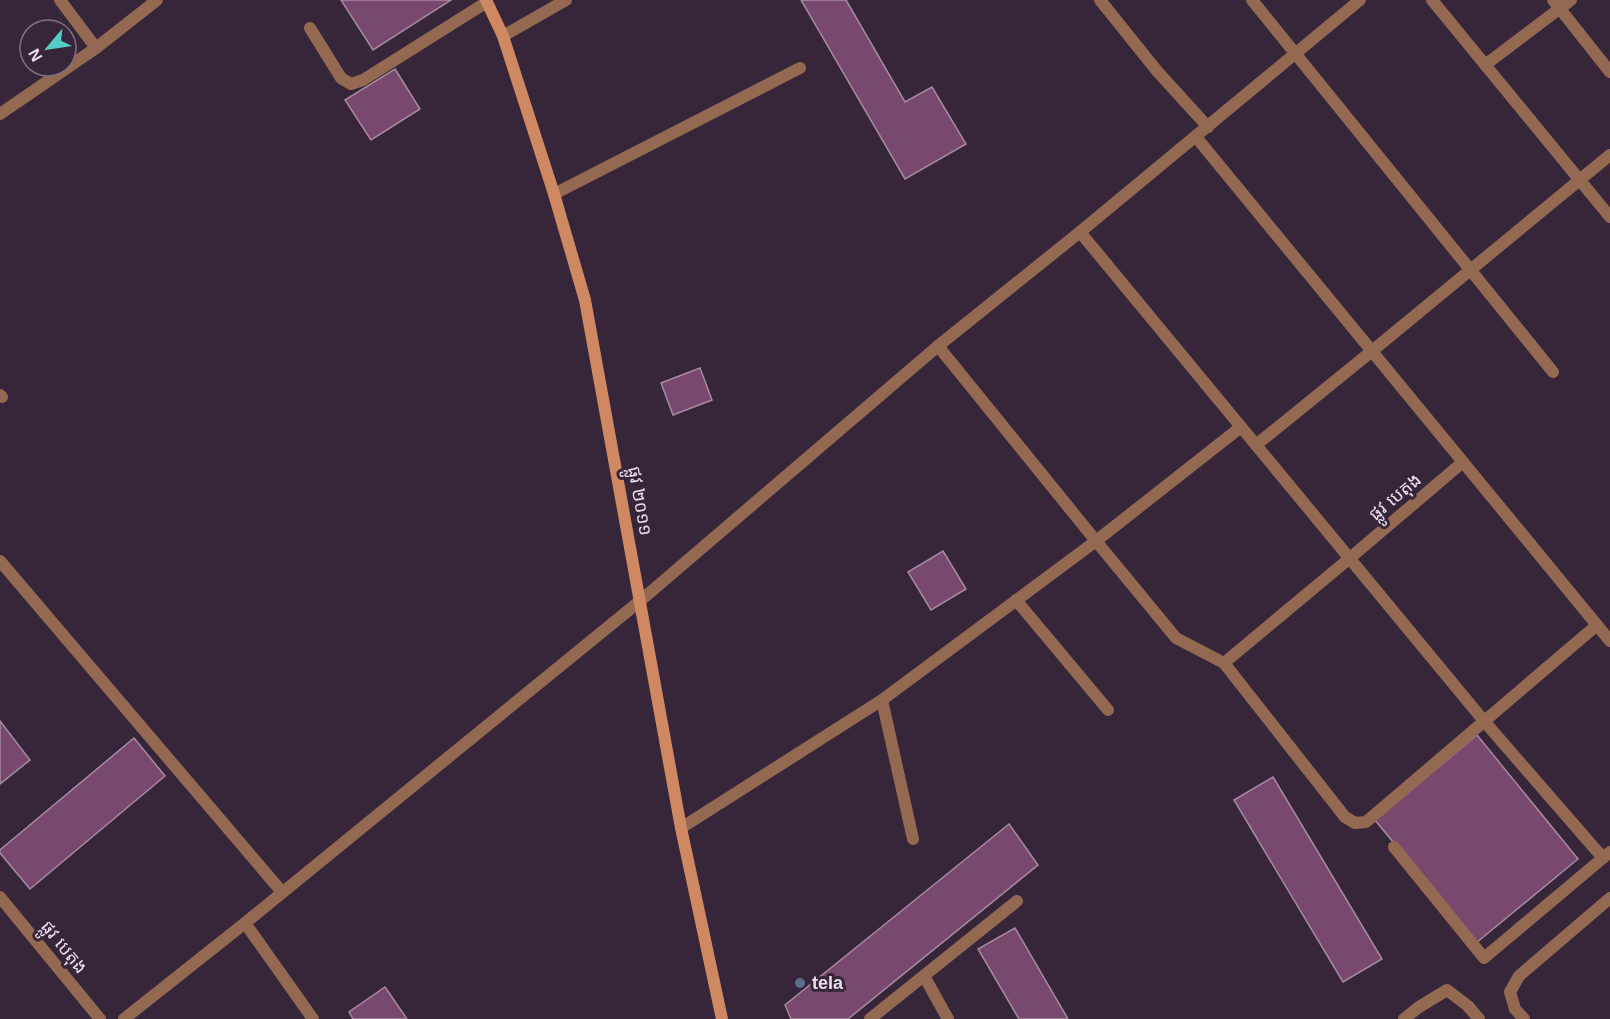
<svg xmlns="http://www.w3.org/2000/svg" width="1610" height="1019" font-family="Helvetica,'Noto Sans Khmer',sans-serif">
	<rect width="100%" height="100%" fill="#37263a"/>
	<g fill="#79486f" stroke="#a68b9f" stroke-width="1.5">
		<path d="M341,0H451L373,50Z"/>
		<path d="M801,0H846L905,102L932,87L966,144L905,179Z"/>
		<path d="M395,69L420,109L371,140L345,100Z"/>
		<path d="M700,368L712,400L673,415L661,383Z"/>
		<path d="M943,551L966,589L931,610L908,572Z"/>
		<path d="M0,721L30,760L0,784Z"/>
		<path d="M1477,735L1578,859L1476,943L1375,820Z"/>
		<path d="M134,738L165,776L30,889L0,853V850Z"/>
		<path d="M1273,777L1382,959L1343,982L1234,800Z"/>
		<path d="M1009,824L1038,865L848,1019H791L785,1005Z"/>
		<path d="M1015,928L1068,1019H1019L978,949Z"/>
		<path d="M385,987L407,1019H353L349,1012Z"/>
	</g>
	<g fill="none" stroke-linecap="round" stroke-linejoin="round">
		<g stroke="#946951" stroke-width="12">
			<path d="M1100,0L1157,71L1208,127"/>
			<path d="M310,28L341,78L351,84L363,80L487,2"/>
			<path d="M554,194L800,68"/>
			<path d="M0,395L2,397"/>
			<path d="M1224,663L1350,558"/>
			<path d="M245,923L313,1019"/>
			<path d="M924,976L948,1019"/>
			<path d="M870,1019L1017,901"/>
		</g>
		<g stroke="#946951" stroke-width="12">
			<path d="M60,0L96,48"/>
			<path d="M1252,0L1553,372"/>
			<path d="M1432,0L1610,217"/>
			<path d="M1553,0L1610,72"/>
			<path d="M503,36L566,0"/>
			<path d="M1485,65L1571,0"/>
			<path d="M0,114L96,48L157,0"/>
			<path d="M1196,137L1610,641"/>
			<path d="M1080,232L1484,721L1603,858"/>
			<path d="M938,346L1096,541L1176,638L1224,663L1345,817L1355,823L1366,822L1597,625"/>
			<path d="M1256,445L1372,351L1610,155"/>
			<path d="M1350,558L1463,462"/>
			<path d="M0,561L282,892"/>
			<path d="M1016,600L1108,710"/>
			<path d="M882,700L913,839"/>
			<path d="M681,828L882,700L1096,541L1241,427"/>
			<path d="M1394,847L1484,958L1610,852"/>
			<path d="M0,897L100,1019"/>
			<path d="M124,1019L245,923L640,601L938,346L1080,232L1360,0"/>
			<path d="M1404,1019L1419,1007L1447,990L1468,1006L1479,1019"/>
			<path d="M1524,1019L1515,1009L1510,992L1519,976L1610,898"/>
		</g>
		<path stroke="#ce8962" stroke-width="12" d="M486,0L503,36L554,194L585,300L681,828L722,1019"/>
	</g>
	<circle fill="#5c6f8a" stroke="#37263a" stroke-width="2" cx="800" cy="983" r="6"/>
	<g text-anchor="middle" dominant-baseline="central" stroke-width="6" stroke-linejoin="round" paint-order="stroke">
		<g font-size="18" fill="#eadeec" stroke="#37263a">
			<text transform="translate(1395 497) rotate(-40)">ផ្លូវ បេតុង</text>
			<text transform="translate(640 501) rotate(80)">ផ្លូវ ២០១១</text>
			<text transform="translate(64 947) rotate(51)">ផ្លូវ បេតុង</text>
		</g>
		<g font-size="18" font-weight="bold" fill="#eadeec" stroke="#37263a" text-anchor="start">
			<text x="812" y="983">tela</text>
		</g>
	</g>
	<g transform="translate(48 48) rotate(241)"><circle r="28" fill="#37263a" stroke="#7f7081" stroke-width="1.5"/>
	<path d="M0-4.5L10 22L0 15L-10 22Z" fill="#54cdc8"/>
	<text y="-9" font-size="16" font-weight="bold" text-anchor="middle" fill="#eadeec">N</text>
	</g>
</svg>
